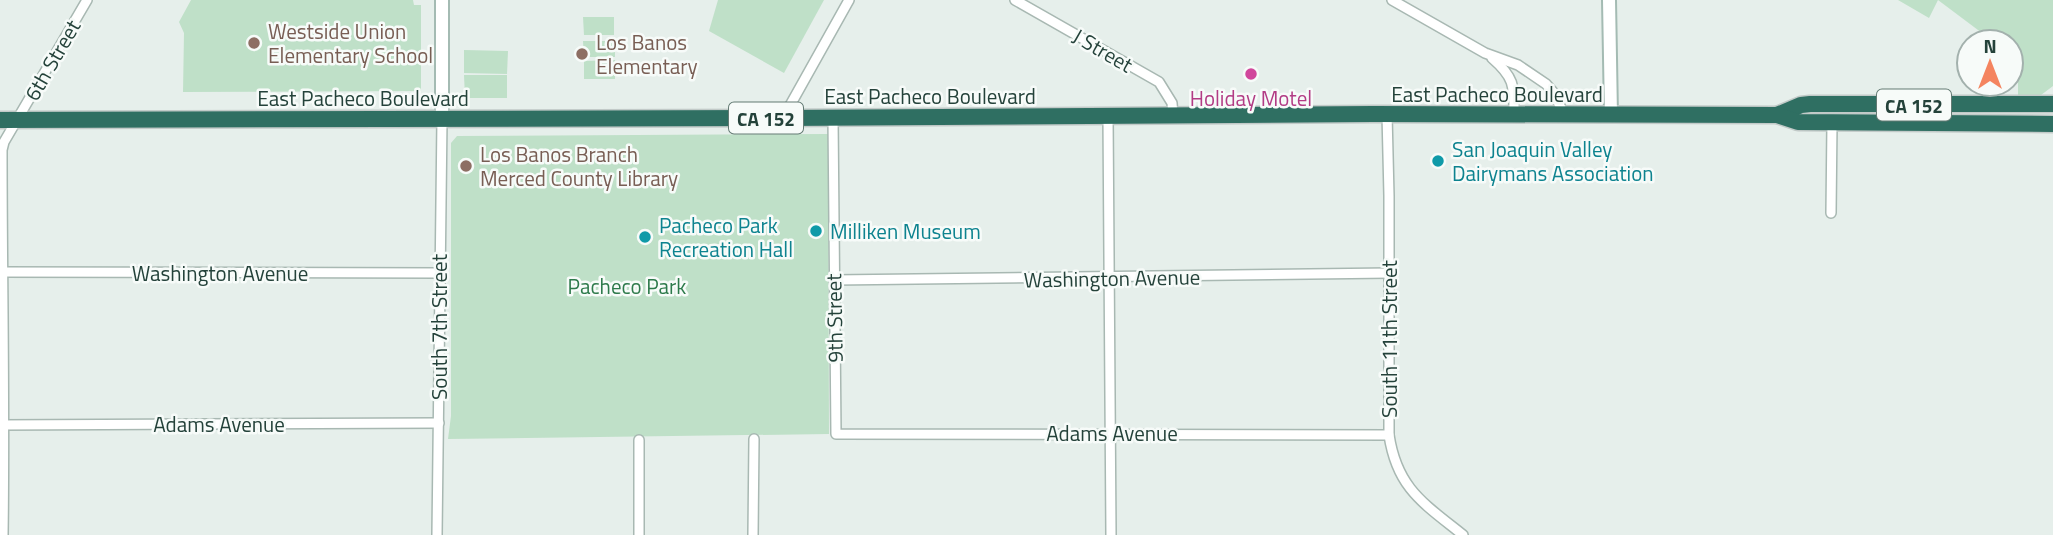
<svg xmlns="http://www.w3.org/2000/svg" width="2053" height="535" font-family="'Titillium Web',sans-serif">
	<rect width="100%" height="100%" fill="#e6efeb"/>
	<g fill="#bfe0c8">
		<path d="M191,0H413L414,5H421V91L183,92L184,33L179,22Z"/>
		<path d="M718,0H824L784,73L709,31Z"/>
		<path d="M1898,0H2053V86L2041,95L2018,96V60L2011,55V42H1994L1938,0L1929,18Z"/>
		<path d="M583,17H614V35H584Z"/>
		<path d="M583,41H615V57H584Z"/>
		<path d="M464,50L508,51L507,74L464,73Z"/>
		<path d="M615,60V79H584V61Z"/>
		<path d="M464,75H507V98H465Z"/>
		<path d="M828,134L829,434L448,439L451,416V143L457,136Z"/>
	</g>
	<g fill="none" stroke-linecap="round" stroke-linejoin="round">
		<defs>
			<g id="street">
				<path d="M1015,0L1159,82L1172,103L1173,115"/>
				<path d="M1392,0L1485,53L1518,65L1546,84L1553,92L1564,114"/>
				<path d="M1492,58C1515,78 1514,86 1514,115"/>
				<path d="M1387,114L1389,196V435C1397,488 1423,503 1463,535"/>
				<path d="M1108,116L1111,535"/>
				<path d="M783,118L849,0"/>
				<path d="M833,118L836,434L1389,435"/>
				<path d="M1831,213L1832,123"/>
				<path d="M0,272L440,273"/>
				<path d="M834,280L1390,273"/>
				<path d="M0,425L439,423"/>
				<path d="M3,535C5,407 2,279 2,150L4,142L87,0"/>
				<path d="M437,535L442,119"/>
				<path d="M639,535V440"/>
				<path d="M753,535L754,439"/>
			</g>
			<g id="secondary">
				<path d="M1609,0L1611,115"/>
				<path d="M442,119V0"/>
			</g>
			<g id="highway">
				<path d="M1777,115L1801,105L1810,104H2053"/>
				<path d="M0,120L783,118L1373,114L1777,115L1798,122L2053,124"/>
			</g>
		</defs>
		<use href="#street" stroke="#a8b8b2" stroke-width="12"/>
		<use href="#secondary" stroke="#a4bbb3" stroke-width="16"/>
		<use href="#highway" stroke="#c2cac8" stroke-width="19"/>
		<use href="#street" stroke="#fff" stroke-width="9"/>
		<use href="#secondary" stroke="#fff" stroke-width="12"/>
		<use href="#highway" stroke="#2f6f62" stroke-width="16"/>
	</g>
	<g fill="#8d6e63" stroke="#f7fbf9" stroke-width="2.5">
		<circle cx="254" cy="43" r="7"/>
		<circle cx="582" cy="54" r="7"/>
		<circle cx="466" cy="166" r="7"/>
	</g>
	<circle fill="#d1479c" stroke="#f7fbf9" stroke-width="2.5" cx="1251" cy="74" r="7"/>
	<g fill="#0f9aa8" stroke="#f7fbf9" stroke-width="2.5">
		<circle cx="1438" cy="161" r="7"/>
		<circle cx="816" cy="231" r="7"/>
		<circle cx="645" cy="237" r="7"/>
	</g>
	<g text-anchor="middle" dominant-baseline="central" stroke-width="5" stroke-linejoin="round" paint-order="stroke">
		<g fill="#f7fbf9" stroke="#637a73" stroke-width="2">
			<rect x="1877" y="89.5" width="74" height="31" rx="5"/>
			<rect x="729" y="102.5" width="74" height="31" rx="5"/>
		</g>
		<g font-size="19" font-weight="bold" fill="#24423a">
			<text x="1914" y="105">CA 152</text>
			<text x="766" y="118">CA 152</text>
		</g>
		<g font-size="21" fill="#785e54" stroke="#f7fbf9" text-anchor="start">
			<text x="268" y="31">Westside Union<tspan x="268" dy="24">Elementary School</tspan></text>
			<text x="596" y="42">Los Banos<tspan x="596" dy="24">Elementary</tspan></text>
			<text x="480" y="154">Los Banos Branch<tspan x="480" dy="24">Merced County Library</tspan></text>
		</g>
		<g font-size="21" fill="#24423a" stroke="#f7fbf9">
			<text transform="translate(1103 50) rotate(30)">J Street</text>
			<text transform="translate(52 60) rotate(-60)">6th Street</text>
			<text x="1497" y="94">East Pacheco Boulevard</text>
			<text x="930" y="96">East Pacheco Boulevard</text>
			<text x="363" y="98">East Pacheco Boulevard</text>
			<text x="220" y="273">Washington Avenue</text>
			<text transform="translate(1112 278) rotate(-1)">Washington Avenue</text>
			<text transform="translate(834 318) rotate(-91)">9th Street</text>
			<text transform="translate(439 327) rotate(-90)">South 7th Street</text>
			<text transform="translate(1389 339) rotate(-90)">South 11th Street</text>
			<text x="219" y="424">Adams Avenue</text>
			<text x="1112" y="433">Adams Avenue</text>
		</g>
		<g font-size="21" fill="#b23c85" stroke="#f7fbf9">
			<text x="1251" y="98">Holiday Motel</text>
		</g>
		<g font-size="21" fill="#0d838f" stroke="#f7fbf9" text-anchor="start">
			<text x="1452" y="149">San Joaquin Valley<tspan x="1452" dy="24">Dairymans Association</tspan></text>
			<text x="659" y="225">Pacheco Park<tspan x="659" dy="24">Recreation Hall</tspan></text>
			<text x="830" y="231">Milliken Museum</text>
		</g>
		<g font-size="21" fill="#2d7a4b" stroke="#f7fbf9">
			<text x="627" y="286">Pacheco Park</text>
		</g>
	</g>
	<g transform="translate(1990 63)"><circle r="33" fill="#f7fbf9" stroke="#a3b1ad" stroke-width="2"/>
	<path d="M0-5L12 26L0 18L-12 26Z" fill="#f4845f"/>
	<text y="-10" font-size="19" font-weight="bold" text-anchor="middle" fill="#24423a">N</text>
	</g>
</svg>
